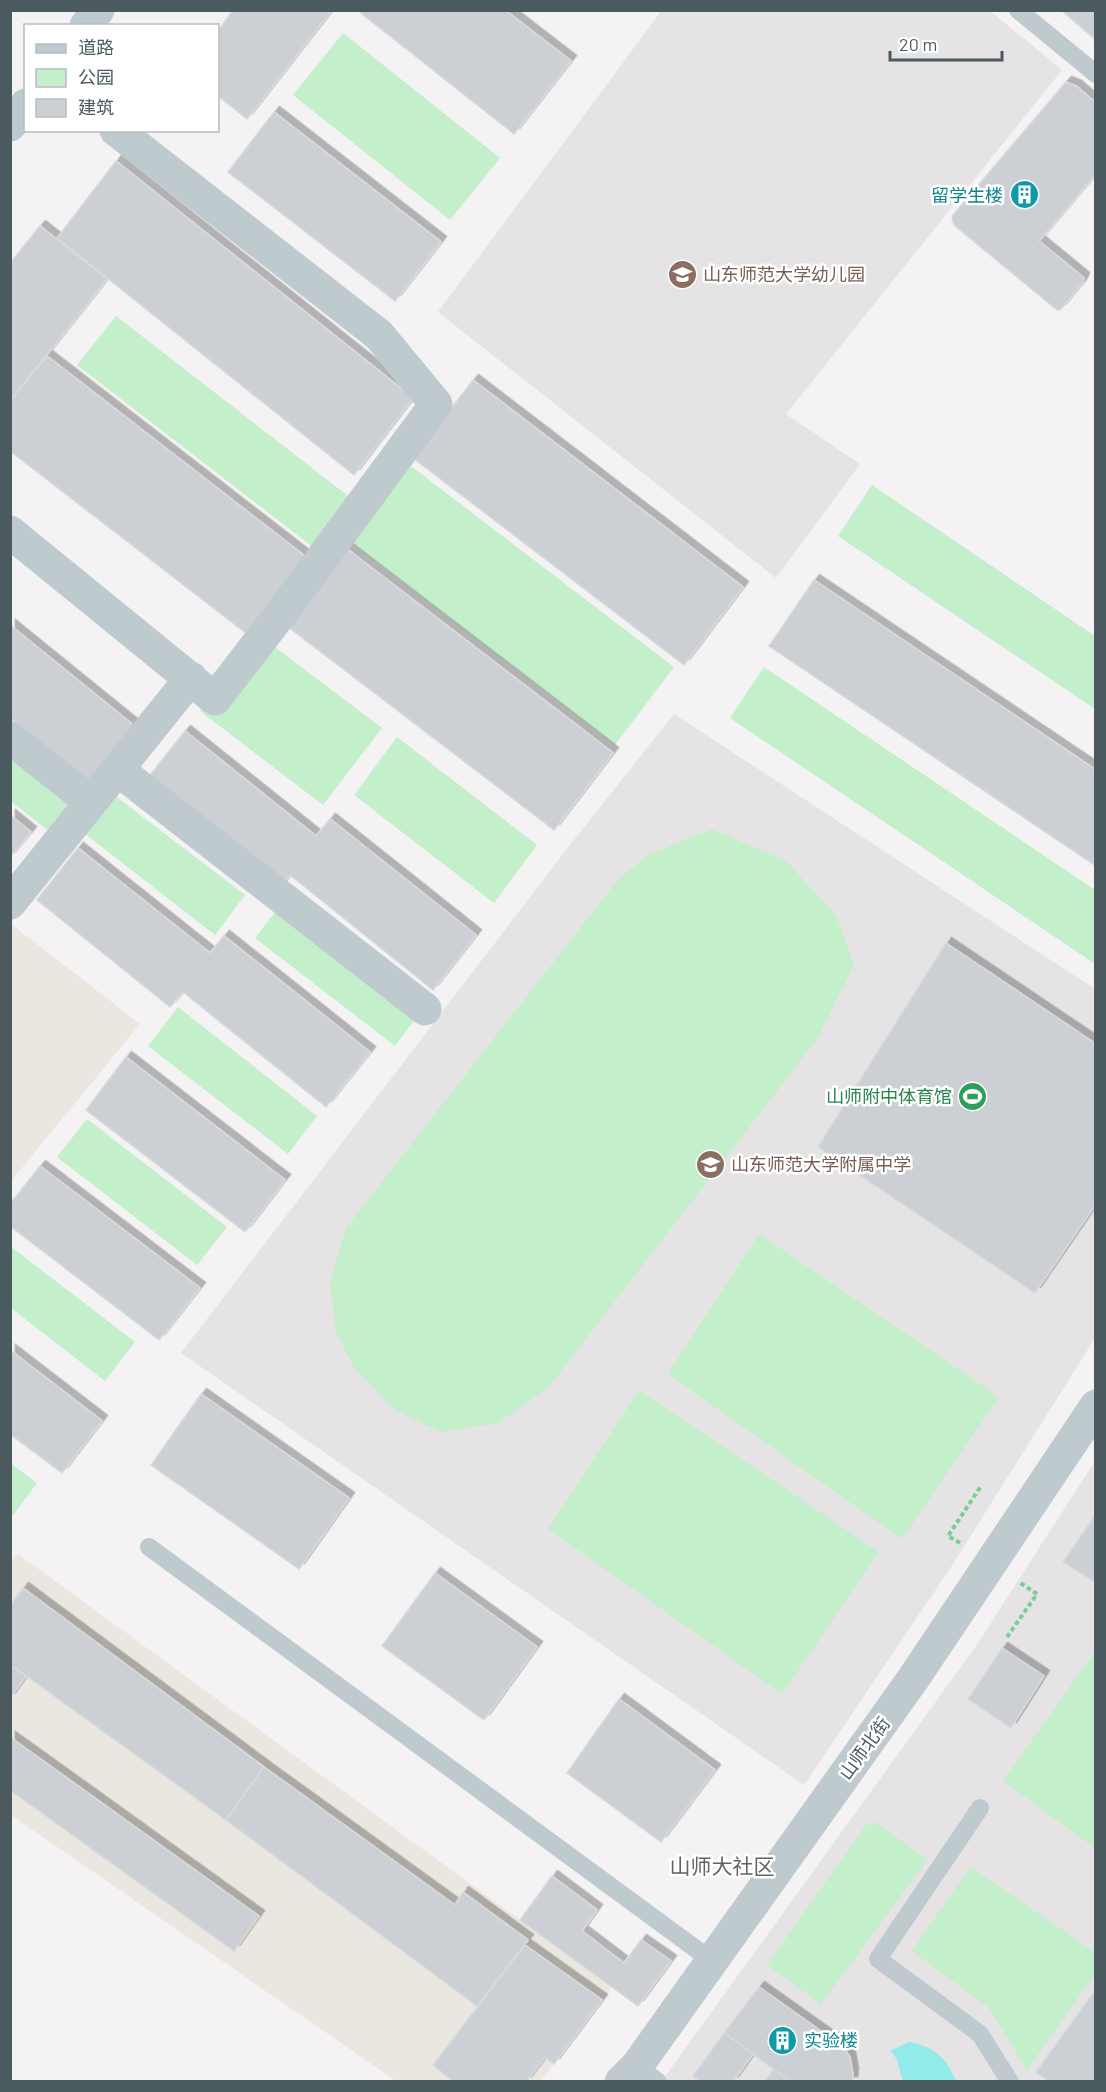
<svg xmlns="http://www.w3.org/2000/svg" width="1106" height="2092" font-family="Barlow,'Noto Sans SC',sans-serif">
	<defs>
		<filter id="shadow"><feDropShadow dx="5.5" dy="-5.5" stdDeviation="0" flood-color="#0004"/></filter>
	</defs>
	<rect width="100%" height="100%" fill="#f4f2f3"/>
	<g fill="#eae6e0">
		<path d="M11,924L140,1024L11,1181Z"/>
		<path d="M18,1554L612,1987L541,2081H396L11,1815L10,1563Z"/>
	</g>
	<g fill="#e5e3e4">
		<path d="M662,10L990,11L1062,70L786,414L860,464L776,578L438,312Z"/>
		<path d="M674,714L1095,989V1338L953,1564L804,1785L181,1353L566,850Z"/>
		<path d="M1095,1461V2081L661,2082L976,1646Z"/>
	</g>
	<g fill="#c3efca">
		<path d="M343,33L500,158L450,220L293,95Z"/>
		<path d="M116,316L352,499L314,548L77,365Z"/>
		<path d="M403,460L674,667L615,745L344,537Z"/>
		<path d="M872,485L1095,636V709L838,536Z"/>
		<path d="M259,635L382,728L323,805L200,711Z"/>
		<path d="M764,667L1095,890V964L730,718Z"/>
		<path d="M10,736L82,794L51,833L11,801Z"/>
		<path d="M397,737L537,845L494,903L354,795Z"/>
		<path d="M105,788L245,895L215,935L75,826Z"/>
		<path d="M712,829L786,861L836,915L854,965L818,1038L548,1388L498,1423L441,1432L395,1410L355,1369L336,1333L330,1283L346,1228L617,881L647,855Z"/>
		<path d="M285,899L424,1007L395,1046L255,938Z"/>
		<path d="M178,1007L317,1116L288,1154L148,1046Z"/>
		<path d="M87,1119L227,1227L197,1265L57,1157Z"/>
		<path d="M759,1234L999,1397L902,1539L668,1374Z"/>
		<path d="M10,1246L135,1342L105,1381L11,1308Z"/>
		<path d="M639,1390L879,1552L782,1694L548,1529Z"/>
		<path d="M10,1463L37,1483L11,1518H10Z"/>
		<path d="M1093,1654L1096,1656L1095,1848L1003,1781Z"/>
		<path d="M876,1822L927,1860L821,2004L767,1965L866,1825Z"/>
		<path d="M970,1867L1095,1952V1974L1027,2070L989,2008L912,1951Z"/>
	</g>
	<path fill="#92ebe9" d="M909,2042C933,2046 947,2058 956,2081H904C896,2068 902,2062 890,2051Z"/>
	<g fill="#ccd0d4" stroke="#d6dadd" stroke-width="1.5" filter="url(#shadow)">
		<path d="M233,10H332L247,119L218,96V31Z"/>
		<path d="M357,10H505L571,61L514,134Z"/>
		<path d="M1061,10H1096V40Z"/>
		<path d="M1066,82L1076,86L1096,103V174L1039,241L1084,278L1082,283L1061,309L1057,310L954,225L952,219L953,215Z"/>
		<path d="M274,112L441,242L395,301L228,172Z"/>
		<path d="M116,161L413,398L354,475L57,238Z"/>
		<path d="M40,226L107,279L10,401V263Z"/>
		<path d="M47,356L306,557L247,634L10,451V401Z"/>
		<path d="M473,380L743,587L684,665L413,458Z"/>
		<path d="M342,545L613,753L554,830L283,623Z"/>
		<path d="M814,580L1096,770V866L769,646Z"/>
		<path d="M10,625L142,732L96,788L10,718Z"/>
		<path d="M185,731L316,836L330,819L476,935L433,990L290,875L277,891L143,784Z"/>
		<path d="M10,815L31,832L10,857Z"/>
		<path d="M78,848L210,953L224,936L370,1052L326,1107L183,992L170,1007L37,900Z"/>
		<path d="M946,943L1096,1044V1204L1035,1293L818,1147Z"/>
		<path d="M126,1057L285,1180L245,1232L86,1110Z"/>
		<path d="M40,1166L200,1288L159,1340L10,1226V1204Z"/>
		<path d="M10,1350L102,1421L62,1473L10,1434Z"/>
		<path d="M201,1394L349,1498L299,1569L151,1465Z"/>
		<path d="M1096,1514V1583L1063,1562Z"/>
		<path d="M435,1573L537,1647L484,1720L382,1646Z"/>
		<path d="M23,1588L264,1767L226,1820L10,1664V1606Z"/>
		<path d="M1002,1648L1044,1676L1011,1728L968,1699Z"/>
		<path d="M10,1665L26,1676L10,1698Z"/>
		<path d="M619,1699L715,1770L661,1842L567,1773Z"/>
		<path d="M10,1737L259,1916L234,1951L10,1790Z"/>
		<path d="M264,1767L455,1905L463,1892L528,1940L477,2006L226,1820Z"/>
		<path d="M552,1876L597,1910L582,1931L624,1963L641,1940L671,1961L638,2006L520,1920Z"/>
		<path d="M525,1945L602,2000L554,2064L545,2057L526,2082H454L433,2065Z"/>
		<path d="M759,1987L842,2046L850,2057L853,2074L852,2082H791L724,2033Z"/>
		<path d="M1096,1989V2082H1050L1036,2072Z"/>
		<path d="M724,2033L753,2054L733,2082H701L693,2076Z"/>
		<path d="M774,2069L791,2082H764Z"/>
	</g>
	<g fill="none" stroke-linecap="round" stroke-linejoin="round">
		<g stroke="#7ccd92" stroke-width="4" stroke-dasharray="4.5 3" stroke-linecap="butt">
			<path d="M960,1543L948,1536L981,1486"/>
			<path d="M1007,1637L1037,1594L1019,1582"/>
		</g>
		<g stroke="#becace" stroke-width="18">
			<path d="M1018,10L1096,74"/>
			<path d="M149,1547L711,1960"/>
			<path d="M980,1808L878,1959L980,2034L1010,2082"/>
			<path d="M637,2066L658,2082"/>
		</g>
		<g stroke="#becace" stroke-width="33">
			<path d="M10,532L215,699L289,603L436,404L379,335L116,130"/>
			<path d="M10,738L91,802"/>
			<path d="M118,770L425,1009"/>
			<path d="M10,903L191,678"/>
		</g>
		<path stroke="#becace" stroke-width="33" d="M621,2082L637,2066L913,1679L1096,1406"/>
		<g stroke="#bccad0" stroke-width="33">
			<path d="M86,26L98,10"/>
			<path d="M10,125L26,105"/>
		</g>
	</g>
	<defs>
		<symbol id="building-disc" viewBox="-11 -11 22 22"><circle r="9.5" fill="#0f9aa8" stroke="#fff"/><path d="M-4-6H4V6H1V3H-1V6H-4ZM-2.5-4.3h1.7v1.8h-1.7ZM.8-4.3h1.7v1.8H.8ZM-2.5-1h1.7V.8h-1.7ZM.8-1h1.7V.8H.8Z" fill="#fff"/></symbol>
		<symbol id="school-disc" viewBox="-11 -11 22 22"><circle r="9.5" fill="#8d6e63" stroke="#fff"/><path d="M0-5L7-2L0 1L-7-2ZM-4 1L0 2.5L4 1V4Q0 6-4 4Z" fill="#fff"/></symbol>
		<symbol id="stadium-disc" viewBox="-11 -11 22 22"><circle r="9.5" fill="#2e9e5b" stroke="#fff"/><path d="M0-5a6.5 5 0 1 0 0 10a6.5 5 0 1 0 0-10ZM-3.5-1.8h7v3.6h-7Z" fill="#fff"/></symbol>
	</defs>
	<g fill-rule="evenodd">
		<use href="#building-disc" x="1008" y="178" width="33" height="33"/>
		<use href="#school-disc" x="666" y="258" width="33" height="33"/>
		<use href="#stadium-disc" x="956" y="1080" width="33" height="33"/>
		<use href="#school-disc" x="694" y="1148" width="33" height="33"/>
		<use href="#building-disc" x="766" y="2024" width="33" height="33"/>
	</g>
	<g text-anchor="middle" dominant-baseline="central" stroke-width="5" stroke-linejoin="round" paint-order="stroke">
		<g font-size="18" fill="#0d838f" stroke="#fff" text-anchor="end">
			<text x="1003" y="195">留学生楼</text>
			<text x="804" y="2040" text-anchor="start">实验楼</text>
		</g>
		<g font-size="18" fill="#785e54" stroke="#fff" text-anchor="start">
			<text x="703" y="274">山东师范大学幼儿园</text>
			<text x="731" y="1164">山东师范大学附属中学</text>
		</g>
		<g font-size="18" fill="#27864d" stroke="#fff" text-anchor="end">
			<text x="952" y="1096">山师附中体育馆</text>
		</g>
		<g font-size="18" fill="#4a5a5f" stroke="#fff">
			<text transform="translate(864 1748) rotate(-54)">山师北街</text>
		</g>
		<g font-size="21" fill="#5f6467" stroke="#fff">
			<text x="722" y="1865">山师大社区</text>
		</g>
	</g>
	<rect width="1106" height="2092" fill="none" stroke="#4a5a5f" stroke-width="24"/>
	<rect x="24" y="24" width="195" height="108" fill="#ffffff" stroke="#b7bdbf" stroke-width="1.5"/>
	<rect x="36" y="44" width="30" height="9" fill="#bccad0" stroke="#b7bdbf" stroke-width="1.5"/>
	<text x="78" y="54" font-size="18" fill="#4a5a5f">道路</text>
	<rect x="36" y="69" width="30" height="18" fill="#c3efca" stroke="#b7bdbf" stroke-width="1.5"/>
	<text x="78" y="84" font-size="18" fill="#4a5a5f">公园</text>
	<rect x="36" y="99" width="30" height="18" fill="#ccd0d4" stroke="#b7bdbf" stroke-width="1.5"/>
	<text x="78" y="114" font-size="18" fill="#4a5a5f">建筑</text>
	<path d="M890 51v9h112v-9" fill="none" stroke="#4a5a5f" stroke-width="3"/>
	<text x="899" y="51" font-size="18" fill="#4a5a5f" stroke="#ffffff" stroke-width="4.5" paint-order="stroke">20 m</text>
</svg>
